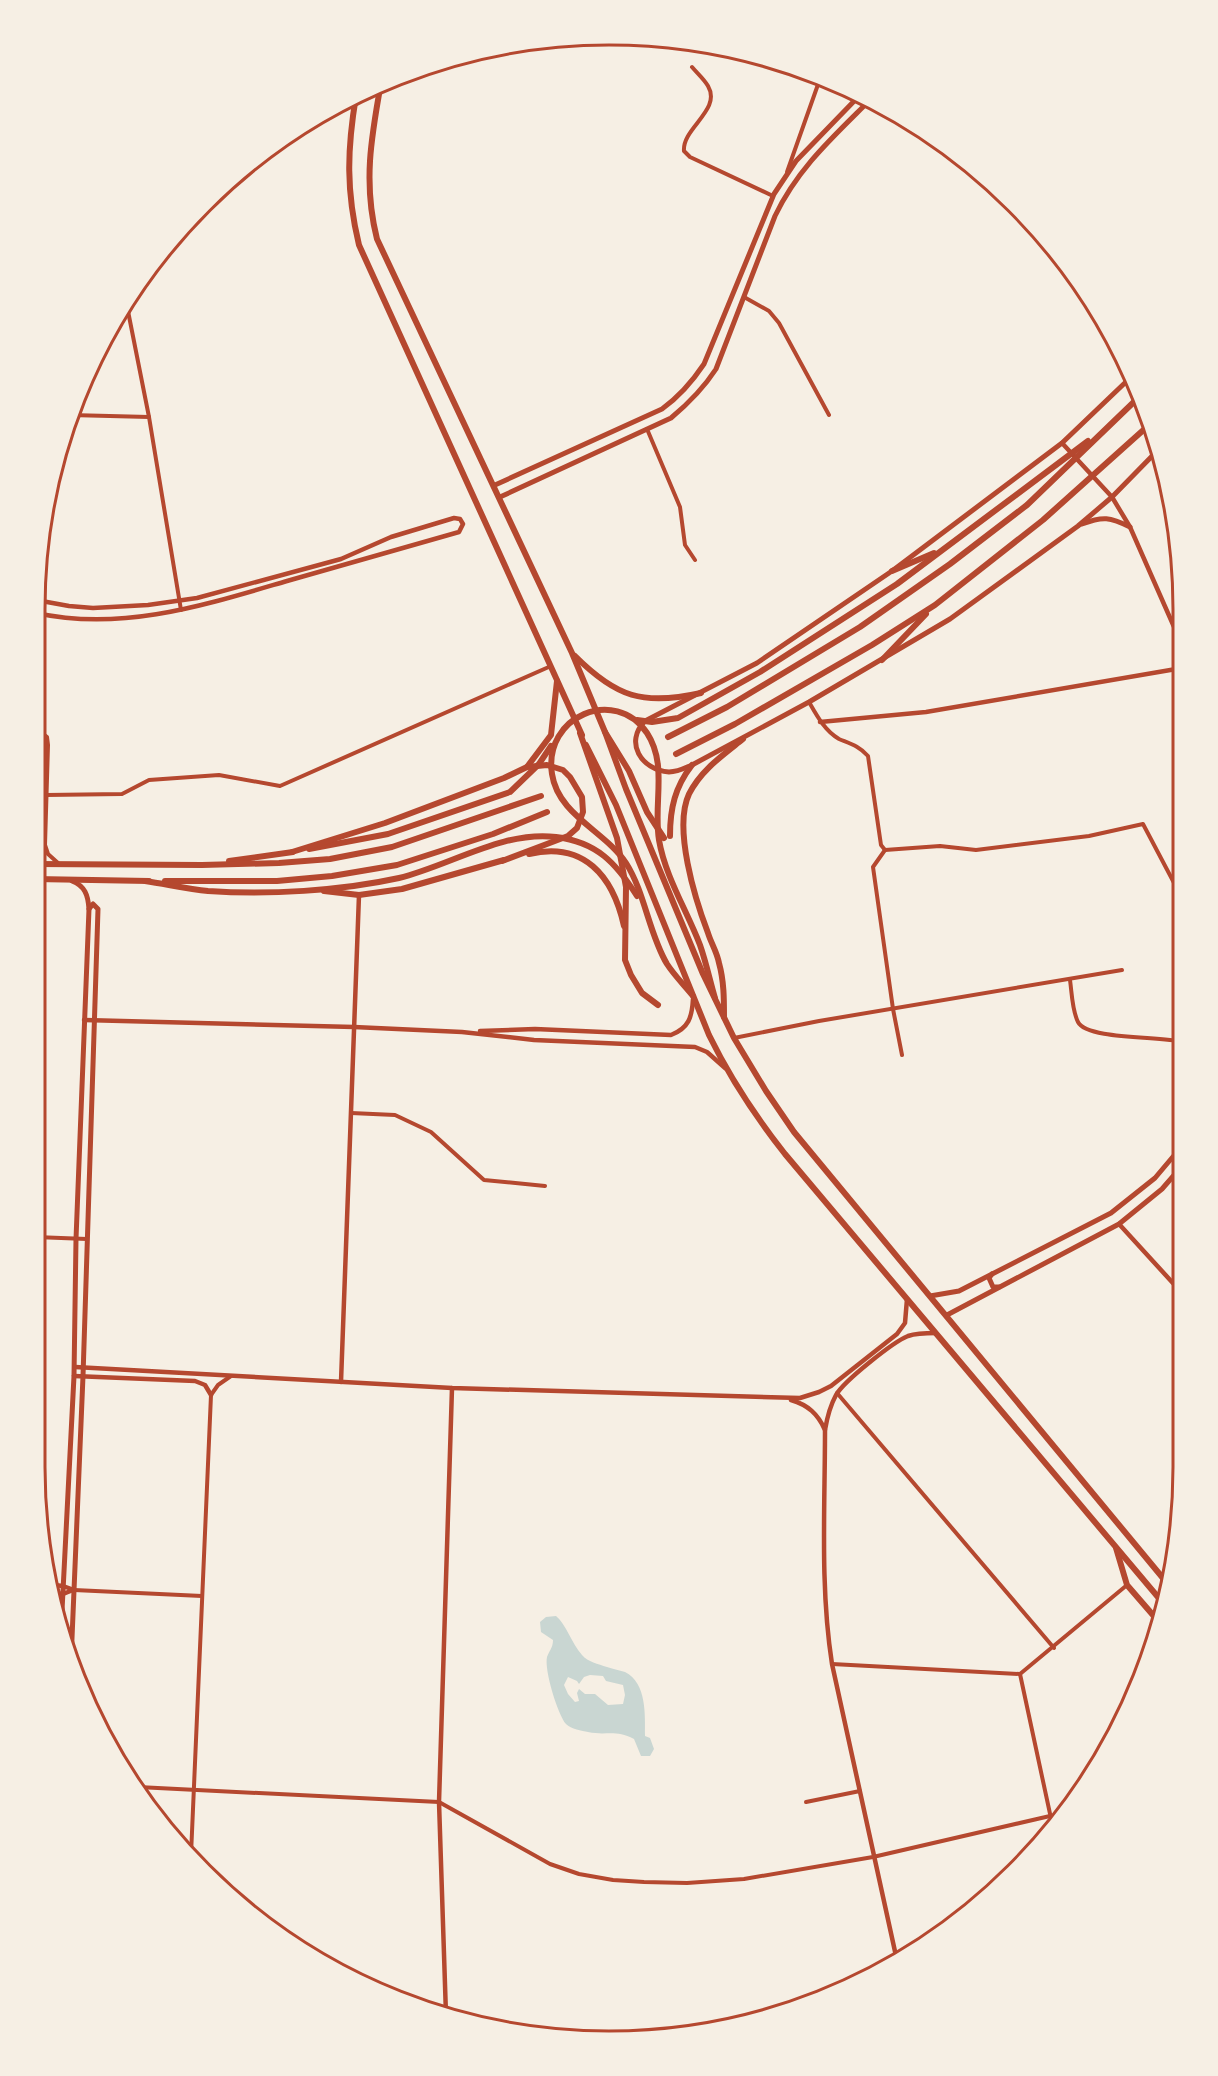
<svg xmlns="http://www.w3.org/2000/svg" width="1218" height="2076" font-family="'Times New Roman',serif">
	<rect width="100%" height="100%" fill="#f6efe4"/>
	<path fill="#c9d6d2" fill-rule="evenodd" d="M556,1616C566,1624 572,1644 582,1655C588,1662 598,1664 607,1667C612,1669 619,1670 625,1672C647,1683 645,1715 645,1736L650,1738L654,1749L650,1756H641L634,1739C615,1729 607,1736 588,1732C582,1731 571,1729 566,1724C558,1715 544,1670 547,1657C549,1651 553,1648 553,1640L541,1632L540,1622L546,1617ZM590,1675L603,1676L606,1681L623,1685L625,1695L623,1704L608,1705L595,1694H585L579,1689L577,1693L579,1701L575,1702L568,1694L564,1685L568,1677L577,1681L579,1684L584,1677Z"/>
	<g fill="none" stroke-linecap="round" stroke-linejoin="round">
		<g stroke="#b5482f" stroke-width="4">
			<path d="M692,67C697,73 704,79 708,86C722,110 682,128 684,151L690,157L773,196"/>
			<path d="M787,172L821,76"/>
			<path d="M744,297L769,311L779,323L829,415"/>
			<path d="M126,301L149,417L181,610"/>
			<path d="M70,415L149,417"/>
			<path d="M647,429L680,507L685,545L695,560"/>
			<path d="M809,702C817,716 825,731 839,739C851,744 859,746 868,756L881,845L885,850L940,846L976,850L1089,836L1143,824L1182,898"/>
			<path d="M36,728L47,737L48,745L45,845"/>
			<path d="M46,795L122,794L149,780L219,775L280,786L551,666"/>
			<path d="M885,850L873,867L893,1009L902,1055"/>
			<path d="M35,859L45,845L48,854L58,863"/>
			<path d="M1070,980C1072,994 1072,1010 1078,1022C1087,1040 1162,1036 1182,1042"/>
			<path d="M734,1038L819,1021L1122,970"/>
			<path d="M351,1113L395,1115L431,1132L484,1180L545,1186"/>
			<path d="M35,1237L87,1239"/>
			<path d="M837,1393L1054,1648"/>
			<path d="M74,1590L202,1596"/>
			<path d="M832,1664L1020,1674L1127,1585"/>
			<path d="M1020,1674L1052,1823"/>
			<path d="M138,1787L439,1802L550,1864L579,1874L613,1880L644,1882L687,1883L744,1879L873,1857L1050,1816"/>
			<path d="M806,1802L860,1791"/>
			<path d="M191,1855L211,1395L218,1385L231,1376"/>
		</g>
		<g stroke="#b5482f" stroke-width="4.5">
			<path d="M1062,443L1112,497L1130,527L1182,645"/>
			<path d="M36,613C122,632 205,605 287,581C344,565 401,548 459,532L463,524L460,519L454,518L391,537L341,559L197,598L148,605L93,608L69,606L36,600"/>
			<path d="M820,722L926,712L1182,668"/>
			<path d="M84,1020L354,1027L462,1032L534,1040L695,1047L707,1052L725,1068"/>
			<path d="M480,1031L535,1029L671,1035C689,1028 692,1017 693,999"/>
			<path d="M1119,1224L1182,1293"/>
			<path d="M75,1367L452,1388L800,1398L819,1392L831,1386L897,1334L905,1323L907,1299"/>
			<path d="M74,1376L195,1381L205,1385L211,1395"/>
			<path d="M341,1382L359,895"/>
			<path d="M791,1400C808,1405 818,1414 825,1430C825,1508 820,1587 832,1664L896,1956"/>
			<path d="M825,1430C827,1418 830,1406 836,1395C844,1381 893,1342 908,1336C917,1333 926,1333 936,1333"/>
			<path d="M54,1585L63,1586L74,1590"/>
			<path d="M55,1593L63,1594L73,1590"/>
			<path d="M446,2015L439,1802L452,1388"/>
		</g>
		<g stroke="#b5482f" stroke-width="5">
			<path d="M1130,378L1062,443L892,571L757,663L645,721C624,742 641,770 669,772C678,772 685,768 692,765L809,702L950,619L1078,526L1112,497L1159,449"/>
			<path d="M495,485L662,409C680,396 692,382 704,364L774,194L796,161L860,95"/>
			<path d="M500,497L671,418C689,403 703,389 716,369L775,216C798,168 833,137 870,100"/>
			<path d="M1082,524C1103,516 1110,517 1130,527"/>
			<path d="M992,1274L989,1278L993,1287H999"/>
			<path d="M930,1296L959,1291L1111,1213L1155,1178L1182,1146"/>
			<path d="M947,1315L1119,1224L1162,1189L1182,1166"/>
			<path d="M61,1630L74,1376L76,1239L89,909C88,895 85,886 72,881"/>
			<path d="M71,1662L83,1376L98,909L93,904L89,909"/>
		</g>
		<g stroke="#b5482f" stroke-width="6">
			<path d="M381,83C371,138 363,184 377,239L572,653L605,732L626,789L703,974L734,1038L766,1091L794,1132L1167,1583"/>
			<path d="M356,96C347,150 346,191 359,245L582,735"/>
			<path d="M575,656C616,697 643,706 701,693"/>
			<path d="M586,745L616,805L709,1035C730,1078 755,1116 785,1154L1163,1603"/>
			<path d="M1116,1548L1127,1585L1159,1622"/>
		</g>
		<g stroke="#b5482f" stroke-width="6">
			<path d="M892,571L934,553"/>
			<path d="M882,660L926,614"/>
			<path d="M637,720L652,722L678,718L760,672L897,584L1088,441"/>
			<path d="M605,732L629,771L647,812L664,838"/>
			<path d="M580,733L617,838L626,887L625,960L631,975L642,993L658,1005"/>
			<path d="M668,737L727,707L860,627L950,564L1027,505L1138,398"/>
			<path d="M676,754L735,724L872,645L935,605L1043,520L1149,425"/>
			<path d="M527,767L551,735L557,681"/>
			<path d="M670,836C670,808 675,787 692,765"/>
			<path d="M309,849L388,834L510,792L539,764L551,746"/>
			<path d="M292,852L385,823L504,778L527,767L547,765L563,770L570,777L582,797L583,812L577,828L568,836L502,861"/>
			<path d="M529,854C584,841 613,876 624,926"/>
			<path d="M229,861L293,852"/>
			<path d="M35,864L202,865L279,863L330,859L392,847L541,796"/>
			<path d="M35,879L149,881"/>
			<path d="M145,881C166,884 187,889 208,891C268,895 340,891 399,878C449,866 504,830 556,837C597,842 616,863 637,896"/>
			<path d="M165,881H277L332,876L397,865L493,834L547,812"/>
			<path d="M324,891L359,895L402,889L504,860"/>
			<path d="M693,996C685,986 674,975 667,964C649,934 645,893 626,863C605,831 558,815 552,774C543,716 615,686 647,733C668,765 653,804 659,840C665,876 687,911 700,945C706,962 710,981 715,998"/>
			<path d="M724,1017C724,999 724,981 719,963C717,952 711,943 708,933C695,899 673,828 689,794C701,770 723,755 743,739"/>
		</g>
	</g>
	<path d="M0 0H1218V2076H0ZM609 45H609A564 564 0 0 1 1173 609V1467A564 564 0 0 1 609 2031H609A564 564 0 0 1 45 1467V609A564 564 0 0 1 609 45Z" fill="#f6efe4" fill-rule="evenodd"/>
	<path fill="none" stroke="#b5482f" stroke-width="3" d="M609 45H609A564 564 0 0 1 1173 609V1467A564 564 0 0 1 609 2031H609A564 564 0 0 1 45 1467V609A564 564 0 0 1 609 45Z"/>
</svg>
